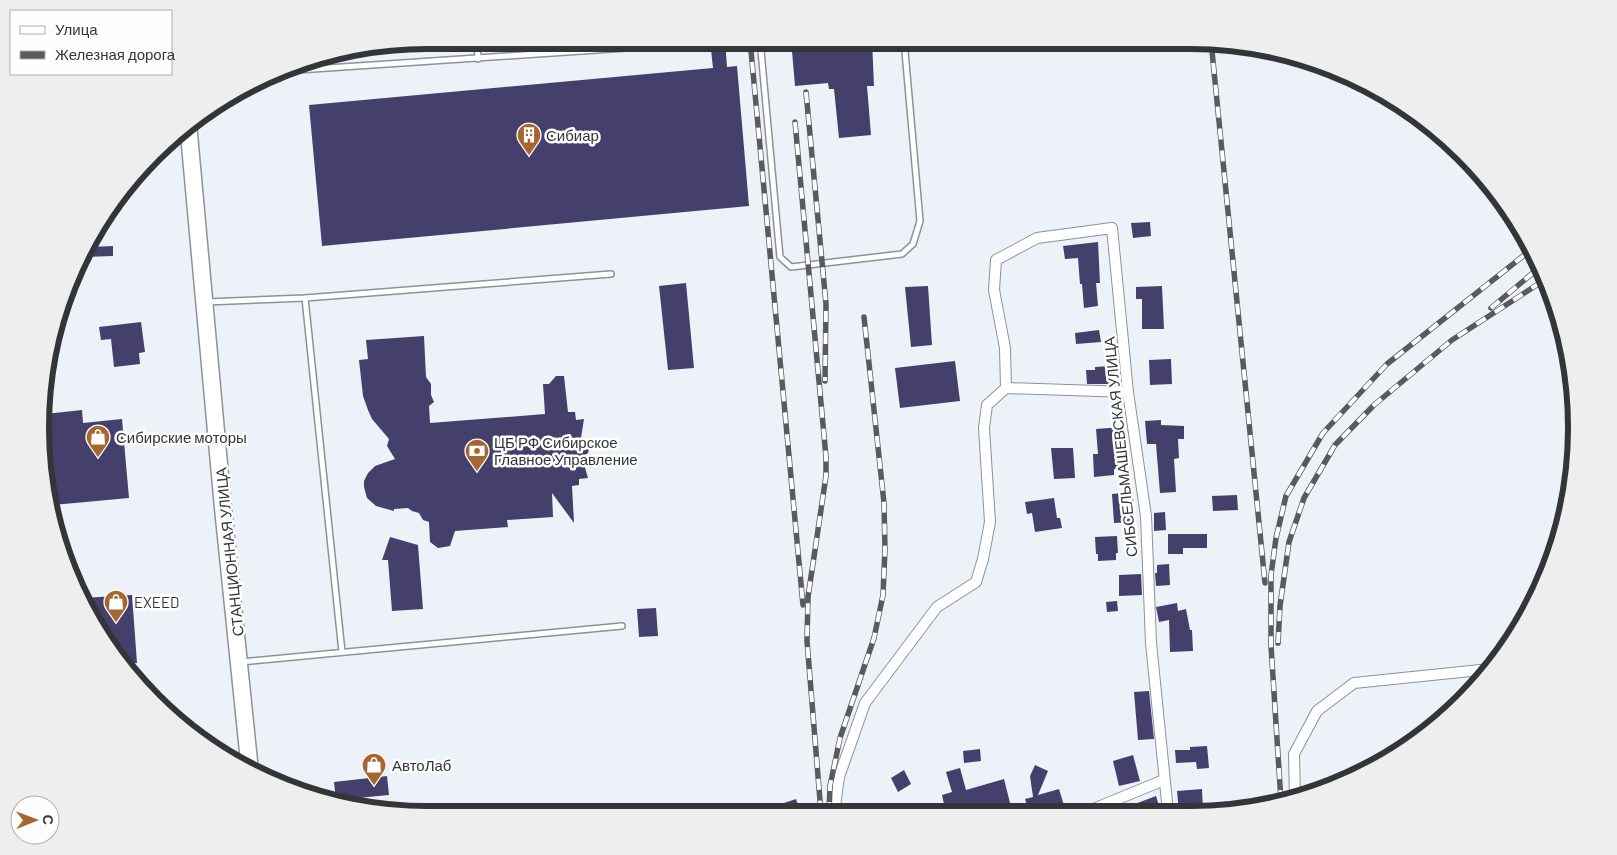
<svg xmlns="http://www.w3.org/2000/svg" width="1617" height="855" font-family="Barlow,sans-serif">
	<rect width="100%" height="100%" fill="#edf2f9"/>
	<g fill="#453f6b">
		<path d="M710,40H725L727,67L737,66L749,206L322,246L309,105L713,68Z"/>
		<path d="M826,40H872L874,86H867L871,135L839,138L834,89H829L828,83L795,86L792,51L827,48Z"/>
		<path d="M1150,222L1151,236L1133,238L1131,223Z"/>
		<path d="M1098,242L1100,283H1096L1098,306L1084,308L1082,284H1080L1078,258L1065,259L1063,246Z"/>
		<path d="M113,246V256L85,257L90,247Z"/>
		<path d="M686,283L694,368L668,370L659,286Z"/>
		<path d="M928,286L932,345L911,347L905,287Z"/>
		<path d="M1162,286L1164,329H1142V299H1136V287Z"/>
		<path d="M141,322L145,352L139,353L140,364L114,367L111,339L101,340L99,327Z"/>
		<path d="M1099,330L1101,342L1076,344L1075,333Z"/>
		<path d="M424,336L426,377L431,384V395L434,402L429,406L430,423L545,414L543,384H549L556,376H564L568,412H575L576,420L584,419L581,438L589,443L590,446L588,453L582,457L588,478L579,479V485L572,486L574,523L552,493L553,517L507,520L508,527L455,531L450,546L438,548L430,542L429,522L423,520L419,513L412,511L408,508L394,509V511L376,506L367,498L364,487V481L368,473L375,466L395,459L387,446L389,439L372,419L368,410L363,396L359,360L368,359L366,340Z"/>
		<path d="M1171,359L1172,384L1150,385L1149,360Z"/>
		<path d="M955,361L960,401L900,408L895,368Z"/>
		<path d="M1111,366L1112,384H1087L1086,370H1095V367Z"/>
		<path d="M82,410L83,423L122,419L129,498L53,505L41,453L45,414Z"/>
		<path d="M1161,420V425L1184,426V439H1178L1179,458L1174,459L1176,492L1160,493L1156,444H1147L1145,421Z"/>
		<path d="M1122,427L1124,451H1127L1128,468L1114,469V475L1094,477L1093,454H1098L1096,429Z"/>
		<path d="M1051,448H1073L1075,478L1054,479Z"/>
		<path d="M1133,492L1134,522L1114,523L1112,494Z"/>
		<path d="M1237,495L1238,510L1213,511L1212,496Z"/>
		<path d="M1054,498L1057,518H1060L1062,528L1035,532L1032,513L1027,514L1025,502Z"/>
		<path d="M1165,512L1166,530L1154,531V513Z"/>
		<path d="M1168,534H1207V548H1183V554H1168Z"/>
		<path d="M1117,536L1118,553H1116V560L1098,561V554H1096L1095,537Z"/>
		<path d="M390,537L418,545L423,609L392,611L388,560H382Z"/>
		<path d="M1169,564L1170,585L1156,586L1155,573H1157V565Z"/>
		<path d="M1141,574L1142,595L1119,596V575Z"/>
		<path d="M132,595L137,663L124,664L83,598Z"/>
		<path d="M1117,601L1118,611L1107,612L1106,602Z"/>
		<path d="M1177,603L1178,611L1186,609L1190,630H1192L1193,651L1170,652L1169,620L1159,622L1156,607Z"/>
		<path d="M656,608L658,636L639,637L637,609Z"/>
		<path d="M1149,691L1154,739L1138,740L1134,692Z"/>
		<path d="M1207,746L1209,768L1197,769L1196,762L1176,763L1175,750H1190V747Z"/>
		<path d="M980,749L981,761L964,763L963,751Z"/>
		<path d="M1133,755L1140,781L1119,786L1113,761Z"/>
		<path d="M1035,765L1048,771L1038,795L1059,789L1066,812H1051L1050,809L1039,812H1029L1025,799L1033,797L1030,776Z"/>
		<path d="M960,768L966,790L1004,779L1010,803L995,807L997,812L946,813L942,795L952,792L946,772Z"/>
		<path d="M904,770L911,784L898,792L891,778Z"/>
		<path d="M387,776L389,795L336,800L334,782Z"/>
		<path d="M1202,789L1203,812H1179L1177,791Z"/>
		<path d="M1156,796L1161,812H1116V811Z"/>
		<path d="M796,799L801,813H787L784,803Z"/>
	</g>
	<g fill="none" stroke-linecap="round" stroke-linejoin="round">
		<defs>
			<g id="service">
				<path d="M477,40L478,59"/>
				<path d="M582,40L583,51"/>
				<path d="M760,40L780,257L791,267L902,254L913,244L920,221L904,40"/>
				<path d="M283,71L701,43"/>
				<path d="M305,298L342,652"/>
				<path d="M206,302L305,298L611,274"/>
				<path d="M241,662L622,626"/>
			</g>
			<g id="minor">
				<path d="M1006,388L1128,392"/>
				<path d="M1295,797L1294,754L1317,711L1354,683L1490,669"/>
				<path d="M1086,812L1164,780"/>
				<path d="M834,813L839,777L865,703L937,607L976,582L983,559L990,522L984,428L987,405L1006,388L1005,348L994,290L996,260L1037,238L1112,228L1128,392L1146,516L1151,643L1168,812"/>
			</g>
			<path id="primary" d="M188,123L223,508L250,771"/>
		</defs>
		<use href="#service" stroke="#8d9298" stroke-width="8"/>
		<use href="#minor" stroke="#8d9298" stroke-width="12"/>
		<use href="#primary" stroke="#8d9298" stroke-width="19"/>
		<use href="#service" stroke="#fff" stroke-width="5"/>
		<use href="#minor" stroke="#fff" stroke-width="10"/>
		<use href="#primary" stroke="#fff" stroke-width="16"/>
		<defs>
			<g id="rail">
				<path d="M750,40L803,605"/>
				<path d="M1211,41L1265,583"/>
				<path d="M806,92L826,304L825,381"/>
				<path d="M795,122L826,457V476L808,597L807,641L821,813"/>
				<path d="M1491,308L1540,267"/>
				<path d="M1278,643L1280,606L1289,542L1304,498L1335,445L1374,405L1452,340L1546,279"/>
				<path d="M1281,801L1271,646V575L1276,538L1286,496L1323,433L1387,364L1532,249"/>
				<path d="M829,813L830,786L840,738L874,638L883,595L885,549L884,503L864,317"/>
			</g>
		</defs>
		<use href="#rail" stroke="#585a5e" stroke-width="5.5"/>
		<use href="#rail" stroke="#fefefe" stroke-width="4" stroke-dasharray="11" stroke-linecap="butt"/>
	</g>
	<defs>
		<symbol id="building-pin" viewBox="-11 -11 22 30"><path d="M0 17L-7.5 6A9.5 9.5 0 1 1 7.5 6Z" fill="#a76531" stroke="#fefefe"/><path d="M-4-6H4V6H1V3H-1V6H-4ZM-2.5-4.3h1.7v1.8h-1.7ZM.8-4.3h1.7v1.8H.8ZM-2.5-1h1.7V.8h-1.7ZM.8-1h1.7V.8H.8Z" fill="#fff"/></symbol>
		<symbol id="shop-pin" viewBox="-11 -11 22 30"><path d="M0 17L-7.5 6A9.5 9.5 0 1 1 7.5 6Z" fill="#a76531" stroke="#fefefe"/><path d="M-5-2.5h2.3a2.7 3.5 0 0 1 5.4 0H5L5.5 6h-11ZM-1.5-2.5h3a1.5 2.3 0 0 0-3 0Z" fill="#fff"/></symbol>
		<symbol id="bank-pin" viewBox="-11 -11 22 30"><path d="M0 17L-7.5 6A9.5 9.5 0 1 1 7.5 6Z" fill="#a76531" stroke="#fefefe"/><path d="M-6-4H6V4H-6ZM0-2.3a2.3 2.3 0 1 0 0 4.6a2.3 2.3 0 1 0 0-4.6Z" fill="#fff"/></symbol>
	</defs>
	<g fill-rule="evenodd">
		<use href="#building-pin" x="515" y="121" width="28" height="38"/>
		<use href="#shop-pin" x="84" y="423" width="28" height="38"/>
		<use href="#bank-pin" x="463" y="437" width="28" height="38"/>
		<use href="#shop-pin" x="102" y="588" width="28" height="38"/>
		<use href="#shop-pin" x="360" y="751" width="28" height="38"/>
	</g>
	<g text-anchor="middle" dominant-baseline="central" stroke-width="5" stroke-linejoin="round" paint-order="stroke">
		<g font-size="15" fill="#333538" stroke="#fefefe" text-anchor="start">
			<text x="546" y="135">Сибиар</text>
			<text x="116" y="437">Сибирские моторы</text>
			<text x="494" y="442">ЦБ РФ Сибирское<tspan x="494" dy="17">Главное Управление</tspan></text>
			<text x="134" y="602">EXEED</text>
			<text x="392" y="765">АвтоЛаб</text>
		</g>
		<g font-size="15" fill="#333538" stroke="#fefefe">
			<text transform="translate(1120 447) rotate(-96)">СИБСЕЛЬМАШЕВСКАЯ УЛИЦА</text>
			<text transform="translate(229 552) rotate(-96)">СТАНЦИОННАЯ УЛИЦА</text>
		</g>
	</g>
	<path d="M0 0H1617V855H0ZM427 49H1190A378 378 0 0 1 1568 427V428A378 378 0 0 1 1190 806H427A378 378 0 0 1 49 428V427A378 378 0 0 1 427 49Z" fill="#eee" fill-rule="evenodd"/>
	<path fill="none" stroke="#333538" stroke-width="6" d="M427 49H1190A378 378 0 0 1 1568 427V428A378 378 0 0 1 1190 806H427A378 378 0 0 1 49 428V427A378 378 0 0 1 427 49Z"/>
	<rect x="10" y="10" width="162" height="65" fill="#fefefe" stroke="#adaeaf"/>
	<rect x="20" y="26" width="25" height="8" fill="#ffffff" stroke="#adaeaf"/>
	<text x="55" y="35" font-size="15" fill="#333538">Улица</text>
	<rect x="20" y="51" width="25" height="8" fill="#585a5e" stroke="#adaeaf"/>
	<text x="55" y="60" font-size="15" fill="#333538">Железная дорога</text>
	<g transform="translate(35 820) rotate(89)"><circle r="24" fill="#fefefe" stroke="#adaeaf"/>
	<path d="M0-4L9 19L0 12L-9 19Z" fill="#a76531"/>
	<text y="-8" font-size="14" font-weight="bold" text-anchor="middle" fill="#333538">С</text>
	</g>
</svg>
